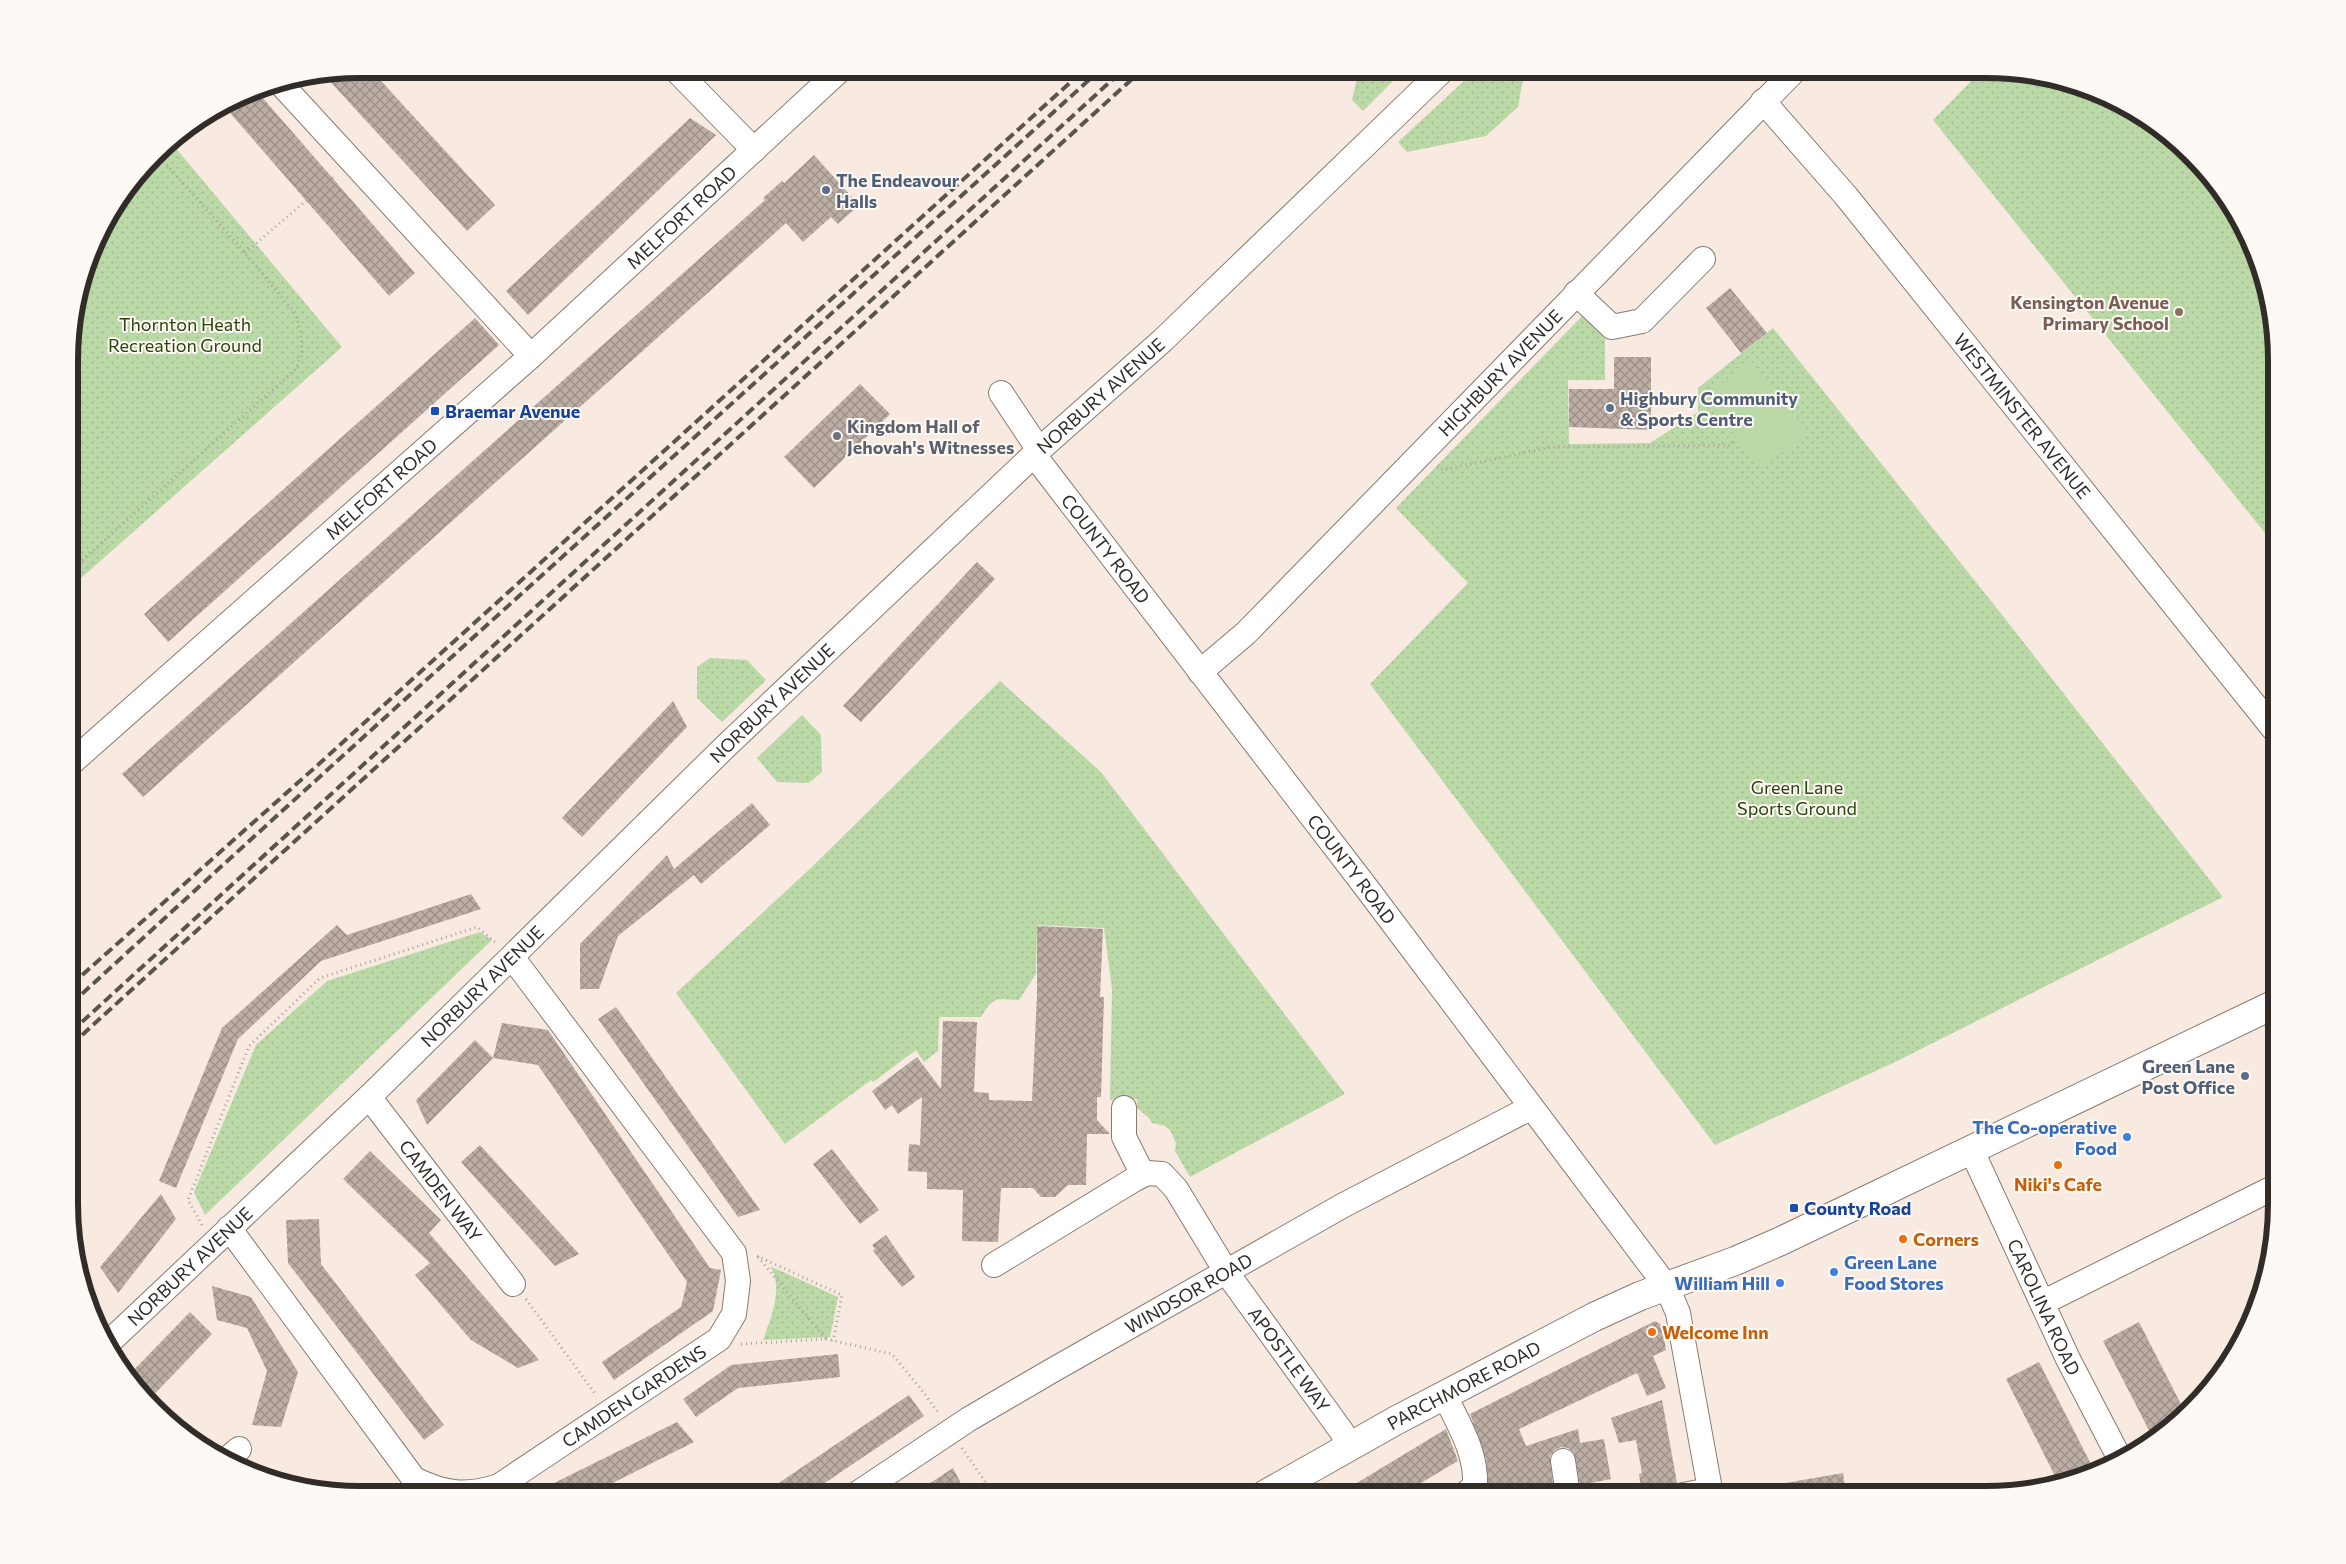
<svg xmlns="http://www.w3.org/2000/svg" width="2346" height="1564" font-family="Commissioner,sans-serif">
	<defs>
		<pattern id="grass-dots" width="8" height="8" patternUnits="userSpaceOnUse" patternTransform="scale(1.25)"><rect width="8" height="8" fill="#bad9a7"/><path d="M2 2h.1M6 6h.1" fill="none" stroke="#a0ba90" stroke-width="1.8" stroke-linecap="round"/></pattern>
		<pattern id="building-cross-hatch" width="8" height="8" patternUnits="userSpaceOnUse" patternTransform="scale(1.25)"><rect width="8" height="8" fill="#bcaea5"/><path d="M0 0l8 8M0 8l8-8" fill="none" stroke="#998e86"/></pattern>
	</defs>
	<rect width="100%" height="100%" fill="#f8eae0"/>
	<g fill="url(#grass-dots)">
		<path d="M1359,69H1405L1363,111L1352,100Z"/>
		<path d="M1477,69H1525L1518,107L1486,136L1407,152L1398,142Z"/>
		<path d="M1983,69L2080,84L2148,118L2205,168L2238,214L2267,284L2277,341V548L1933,120Z"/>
		<path d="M169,140L342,347L71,587V322L99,231Z"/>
		<path d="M1584,314L1605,335V380H1568L1569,444L1650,443L1698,412V388L1773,328L1999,611L2223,897L1895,1062L1715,1145L1370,684L1468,583L1396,508Z"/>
		<path d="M710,658L747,660L766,680L722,722L697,698V667Z"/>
		<path d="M1000,681L1101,772L1345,1094L1190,1177L1175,1151L1176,1143L1170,1130L1165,1126L1152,1123L1149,1118L1137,1108V1099L1110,1100L1112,989L1104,928L1037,925L1036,974L1019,1000C995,999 994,996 981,1017H939L938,1051L924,1062L916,1050L873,1082L871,1080L785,1144L676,993L814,865Z"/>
		<path d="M802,715L821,735L822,772L809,783L777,782L757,758Z"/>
		<path d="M480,932L492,940L205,1215L194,1192L256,1045L327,981Z"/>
		<path d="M770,1266L838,1297L830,1337L763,1340C771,1318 784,1288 770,1266Z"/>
	</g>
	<path fill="#bad9a7" d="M1750,360L1808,432L1762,469L1704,397Z"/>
	<g fill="url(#building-cross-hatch)">
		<path d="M359,69H370L495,205L467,231L325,76Z"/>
		<path d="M255,89L415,273L389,296L224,106L248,91Z"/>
		<path d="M690,118L716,135L528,315L506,291Z"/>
		<path d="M814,155L859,205L838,224L831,217L803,242L786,223L143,797L122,774L765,200L763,198L782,181L784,183Z"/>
		<path d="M1730,288L1767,333L1741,353L1706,308Z"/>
		<path d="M475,318L499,345L168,642L144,614Z"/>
		<path d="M1614,357H1651V430L1569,427V389H1614Z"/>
		<path d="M860,384L890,414L814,488L784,457Z"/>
		<path d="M977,562L995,579L861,722L843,706Z"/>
		<path d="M673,701L687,727L582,837L562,818Z"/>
		<path d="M752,803L770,825L701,884L694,875L618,936L599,989H580V944L667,855L674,869Z"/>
		<path d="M471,894L481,909L321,961L238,1039L176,1188L159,1181L222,1028L337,925L347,935Z"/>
		<path d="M1037,926L1103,929L1100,997H1104L1101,1097H1097V1120L1110,1134H1087L1086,1185H1068L1055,1197H1041L1033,1188H1001L998,1242L962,1241L963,1190L927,1189V1172L908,1171L909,1144L920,1145L922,1097L898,1114L892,1105L885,1110L872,1091L917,1057L941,1089L943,1021L977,1022L974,1092L989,1093V1100L1032,1101L1037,995Z"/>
		<path d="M616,1007L760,1210L738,1217L598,1019Z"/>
		<path d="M502,1023L548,1030L710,1268L721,1270L713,1311L614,1380L602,1362L681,1307L687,1282L538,1065L493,1058Z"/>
		<path d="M475,1040L493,1058L427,1125L416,1100Z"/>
		<path d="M480,1145L579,1254L555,1266L461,1162Z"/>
		<path d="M832,1149L879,1210L860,1224L813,1164Z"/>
		<path d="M370,1151L441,1220L429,1233L539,1360L518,1368L471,1340L415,1275L430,1263L343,1179Z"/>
		<path d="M161,1194L176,1219L118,1293L100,1267Z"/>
		<path d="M319,1219L321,1264L444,1425L424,1440L288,1263L286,1220Z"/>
		<path d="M886,1235L915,1277L902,1287L873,1251L875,1249L872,1245Z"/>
		<path d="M212,1286L251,1297L298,1372L281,1427L252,1425L267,1371L247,1328L217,1320Z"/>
		<path d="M190,1312L212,1334L147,1402L127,1377Z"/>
		<path d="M1655,1321L1662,1325L1666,1350L1653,1356L1666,1388L1647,1396L1637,1373L1519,1429L1526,1446L1578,1429L1580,1443L1604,1439L1611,1479L1580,1485L1574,1453L1568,1448L1561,1447L1555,1450L1550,1456L1554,1495H1489L1486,1459L1470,1414Z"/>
		<path d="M2139,1322L2186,1414L2178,1423L2154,1440L2103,1341Z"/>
		<path d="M838,1354L840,1377L738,1388L696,1417L683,1399L731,1365Z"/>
		<path d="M2039,1362L2095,1472L2062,1485L2060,1486L2006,1379Z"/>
		<path d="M909,1395L924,1416L807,1495H761Z"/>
		<path d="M1662,1400L1677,1483L1672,1488L1654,1491L1653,1487L1641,1489L1639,1474L1642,1473L1636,1440L1619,1443L1611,1418Z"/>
		<path d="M677,1422L694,1442L589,1495H530Z"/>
		<path d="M1446,1429L1458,1461L1446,1468L1401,1495H1337Z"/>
		<path d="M953,1468L967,1495H912Z"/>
		<path d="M1843,1473L1846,1495H1768V1486Z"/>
	</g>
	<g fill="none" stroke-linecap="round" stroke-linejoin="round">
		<defs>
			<g id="minor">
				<path d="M675,69L754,150"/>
				<path d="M281,84L531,356"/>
				<path id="s1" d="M1763,101L1846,196L2277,733"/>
				<path d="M1576,293L1612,327L1642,321L1703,259"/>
				<path d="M1001,393L1039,450"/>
				<path id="s2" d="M1034,455L1362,882L1667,1287L1678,1313L1711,1495"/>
				<path id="s3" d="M1200,672L1246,633L1796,69"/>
				<path id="s4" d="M71,763L531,356L841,69"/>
				<path id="s5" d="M369,1097L513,1284"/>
				<path d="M1124,1108V1137L1143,1175"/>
				<path id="s6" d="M1971,1149L2068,1359L2121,1461"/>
				<path id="s7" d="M229,1228L414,1479C445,1494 466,1497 499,1486L719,1339L734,1314L738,1281L734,1253L512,957"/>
				<path id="s8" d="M994,1265L1135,1179L1147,1173L1162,1174L1176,1189L1227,1273L1342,1432L1349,1446"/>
				<path d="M2042,1303L2277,1186"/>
				<path id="s9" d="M106,1345L369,1097L726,746L1039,450L1163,340L1444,69"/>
				<path d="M1445,1396C1459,1425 1477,1453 1475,1486L1464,1495"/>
				<path d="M226,1460L239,1449"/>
				<path d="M1563,1461L1568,1495"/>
				<path id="s10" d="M855,1495L969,1419L1053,1370L1342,1206L1530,1108"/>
				<path d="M1683,1495L1710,1490"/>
			</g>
			<g id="major">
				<path id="s11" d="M1264,1495L1395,1421L1594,1317L1640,1296L1735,1261L1781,1241L2277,1003"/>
			</g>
		</defs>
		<use href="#minor" stroke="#867a71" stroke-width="26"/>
		<use href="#major" stroke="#867a71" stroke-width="30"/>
		<g stroke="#aba099" stroke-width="3" stroke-dasharray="1 4" stroke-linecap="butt">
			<path d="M245,253L336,175"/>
			<path d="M1438,465L1443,470L1551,447L1730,445L1734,441"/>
			<path d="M71,570L296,369L302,354L301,333L295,313L245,253L157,154"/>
			<path d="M202,1225L188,1200L249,1046L320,978L477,927L495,942"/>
			<path d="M757,1256L842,1295L833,1341"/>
			<path d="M758,1257L826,1339"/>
			<path d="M526,1299L596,1395"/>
			<path d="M741,1344L826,1339L892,1354L924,1393L939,1414"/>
			<path d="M962,1448L994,1495"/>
		</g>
		<use href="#minor" stroke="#fff" stroke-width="24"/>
		<use href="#major" stroke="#fff" stroke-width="28"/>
		<g stroke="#5a544e" stroke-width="4" stroke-dasharray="10 5" stroke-linecap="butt">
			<path d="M71,985L320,763L1085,69"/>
			<path d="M71,1004C413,690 758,381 1101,69"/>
			<path d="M71,1032L1124,69"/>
			<path d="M71,1045L1143,69"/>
		</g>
	</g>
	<g fill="#5c6f8a" stroke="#fff9f5" stroke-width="2">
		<circle cx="826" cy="190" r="5"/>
		<circle cx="1610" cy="408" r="5"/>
		<circle cx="2245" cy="1076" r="5"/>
	</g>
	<circle fill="#8d6e63" stroke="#fff9f5" stroke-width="2" cx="2179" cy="312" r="5"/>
	<g fill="#1a4fb4" stroke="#fff9f5" stroke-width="2">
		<rect x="430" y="406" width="10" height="10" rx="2.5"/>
		<rect x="1789" y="1203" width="10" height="10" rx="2.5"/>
	</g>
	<circle fill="#6b7280" stroke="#fff9f5" stroke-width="2" cx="837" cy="436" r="5"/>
	<g fill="#3f7fe0" stroke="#fff9f5" stroke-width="2">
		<circle cx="2127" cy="1137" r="5"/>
		<circle cx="1834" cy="1272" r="5"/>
		<circle cx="1780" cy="1283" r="5"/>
	</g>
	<g fill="#e8710a" stroke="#fff9f5" stroke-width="2">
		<circle cx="2058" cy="1165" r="5"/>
		<circle cx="1903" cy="1239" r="5"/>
		<circle cx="1652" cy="1332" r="5"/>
	</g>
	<g text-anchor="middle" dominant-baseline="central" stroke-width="4" stroke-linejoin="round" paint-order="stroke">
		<g font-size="18" font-weight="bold" fill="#4e5e75" stroke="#fff9f5" text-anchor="start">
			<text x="836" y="180">The Endeavour<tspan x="836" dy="21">Halls</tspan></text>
			<text x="1620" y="398">Highbury Community<tspan x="1620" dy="21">&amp; Sports Centre</tspan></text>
			<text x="2235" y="1066" text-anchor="end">Green Lane<tspan x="2235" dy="21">Post Office</tspan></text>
		</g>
		<g font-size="18" fill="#312c28" stroke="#fff9f5">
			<text stroke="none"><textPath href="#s4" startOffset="819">MELFORT ROAD</textPath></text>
			<text stroke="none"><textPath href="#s3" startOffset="424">HIGHBURY AVENUE</textPath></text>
			<text stroke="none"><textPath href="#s9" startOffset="1375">NORBURY AVENUE</textPath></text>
			<text stroke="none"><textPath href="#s1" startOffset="408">WESTMINSTER AVENUE</textPath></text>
			<text stroke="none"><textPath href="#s4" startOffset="414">MELFORT ROAD</textPath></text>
			<text stroke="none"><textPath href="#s2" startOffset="118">COUNTY ROAD</textPath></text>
			<text stroke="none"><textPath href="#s9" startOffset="925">NORBURY AVENUE</textPath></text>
			<text stroke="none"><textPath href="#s2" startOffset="522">COUNTY ROAD</textPath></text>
			<text stroke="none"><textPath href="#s9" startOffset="520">NORBURY AVENUE</textPath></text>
			<text stroke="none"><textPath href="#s5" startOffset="118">CAMDEN WAY</textPath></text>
			<text stroke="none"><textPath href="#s9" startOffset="115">NORBURY AVENUE</textPath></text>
			<text stroke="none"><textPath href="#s10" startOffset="390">WINDSOR ROAD</textPath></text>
			<text stroke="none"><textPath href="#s6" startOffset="174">CAROLINA ROAD</textPath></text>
			<text stroke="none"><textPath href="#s8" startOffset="419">APOSTLE WAY</textPath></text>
			<text stroke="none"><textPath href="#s11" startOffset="228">PARCHMORE ROAD</textPath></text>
			<text stroke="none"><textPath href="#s7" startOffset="562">CAMDEN GARDENS</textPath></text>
		</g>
		<g font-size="18" font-weight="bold" fill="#785e54" stroke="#fff9f5" text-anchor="end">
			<text x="2169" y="302">Kensington Avenue<tspan x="2169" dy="21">Primary School</tspan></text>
		</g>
		<g font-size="18" fill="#264509" stroke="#fff9f5">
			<text x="185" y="324">Thornton Heath<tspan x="185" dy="21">Recreation Ground</tspan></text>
			<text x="1797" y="787">Green Lane<tspan x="1797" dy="21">Sports Ground</tspan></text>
		</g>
		<g font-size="18" font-weight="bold" fill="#164399" stroke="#fff9f5" text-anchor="start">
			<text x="445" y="411">Braemar Avenue</text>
			<text x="1804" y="1208">County Road</text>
		</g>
		<g font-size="18" font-weight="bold" fill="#5b616d" stroke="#fff9f5" text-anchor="start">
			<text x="847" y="426">Kingdom Hall of<tspan x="847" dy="21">Jehovah's Witnesses</tspan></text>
		</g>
		<g font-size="18" font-weight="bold" fill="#366cbe" stroke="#fff9f5" text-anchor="end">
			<text x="2117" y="1127">The Co-operative<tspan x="2117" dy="21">Food</tspan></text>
			<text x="1844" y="1262" text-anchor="start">Green Lane<tspan x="1844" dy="21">Food Stores</tspan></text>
			<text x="1770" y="1283">William Hill</text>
		</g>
		<g font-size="18" font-weight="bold" fill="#c56008" stroke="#fff9f5" text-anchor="start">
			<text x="2058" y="1184" text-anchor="middle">Niki's Cafe</text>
			<text x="1913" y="1239">Corners</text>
			<text x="1662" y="1332">Welcome Inn</text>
		</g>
	</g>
	<path d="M0 0H2346V1564H0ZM360 78H1986A282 282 0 0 1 2268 360V1204A282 282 0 0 1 1986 1486H360A282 282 0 0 1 78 1204V360A282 282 0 0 1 360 78Z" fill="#fff9f5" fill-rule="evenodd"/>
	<path fill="none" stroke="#312c28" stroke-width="6" d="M360 78H1986A282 282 0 0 1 2268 360V1204A282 282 0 0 1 1986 1486H360A282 282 0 0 1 78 1204V360A282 282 0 0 1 360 78Z"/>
</svg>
